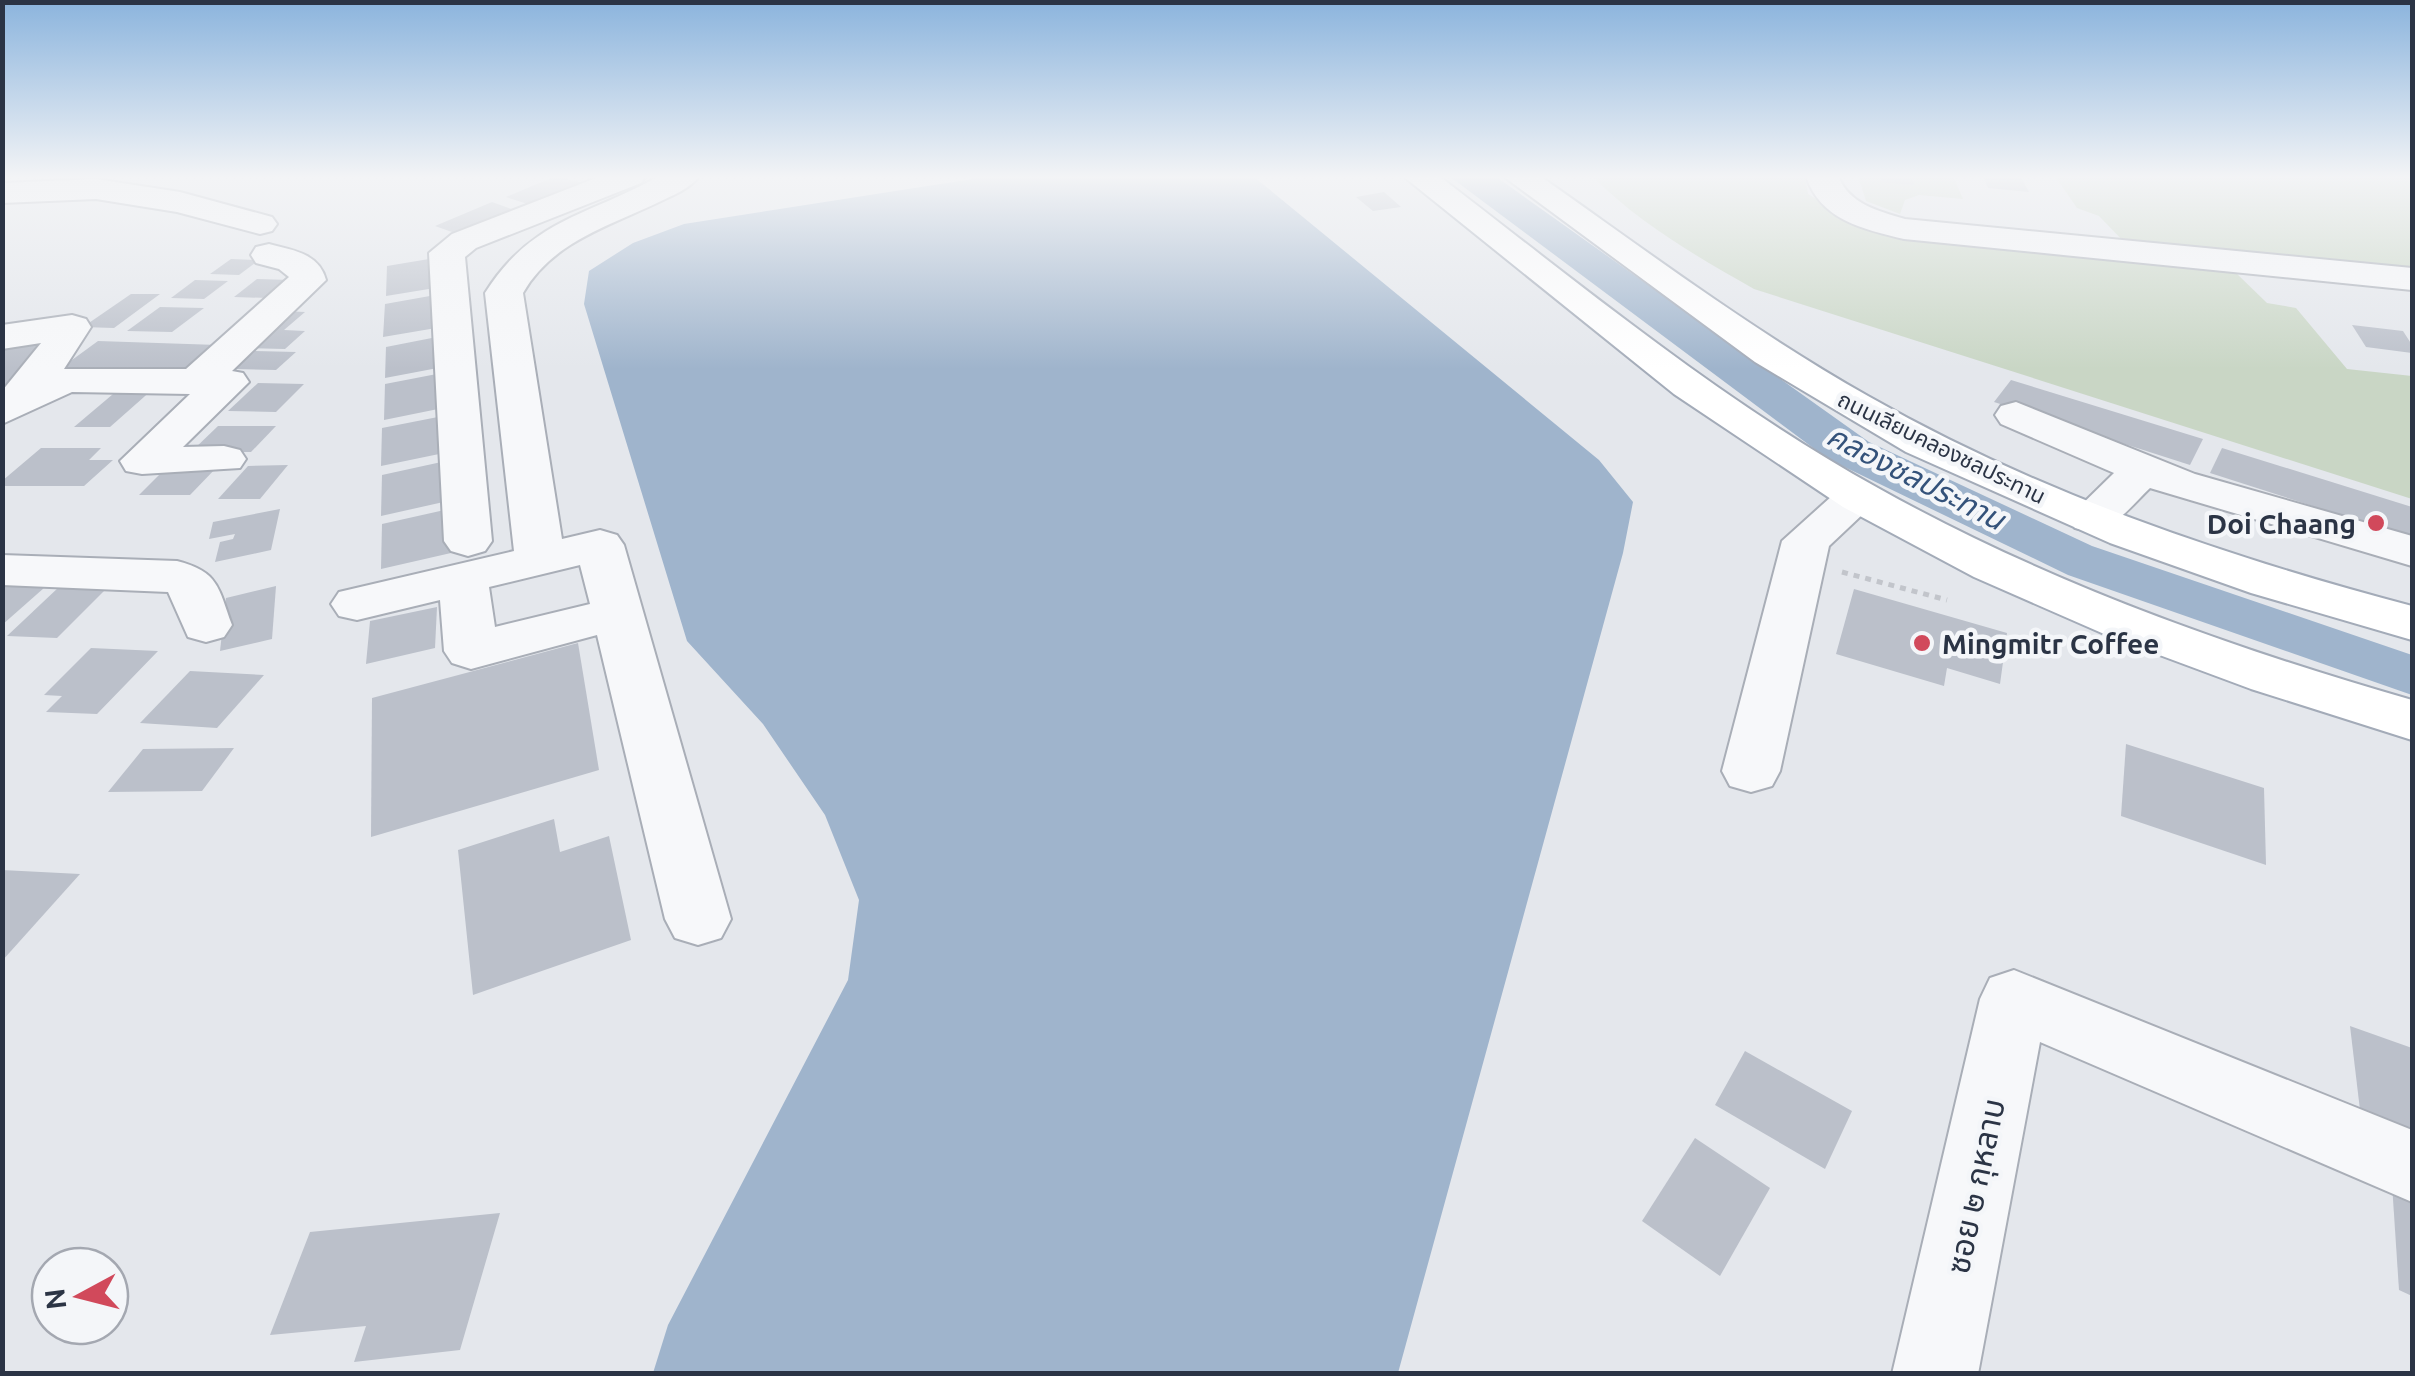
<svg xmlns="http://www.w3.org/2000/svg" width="2415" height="1376" font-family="Ubuntu,'Noto Sans Thai',sans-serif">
	<rect width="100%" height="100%" fill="#e4e7ec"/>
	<g fill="#c9d6c5">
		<path d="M1592,176H1805L1808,194L1841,214L2234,271L2267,303L2296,308L2347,369L2412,376V499L1754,289C1696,256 1640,224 1592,176Z"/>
		<path d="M1858,176H1953L1963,199L1919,195L1905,200L1900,214L1866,201Z"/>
		<path d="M2055,176H2412V273L2129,247L2099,216L2077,208Z"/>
	</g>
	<g fill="#9fb4cc">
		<path d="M992,176H1253L1599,460L1633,502L1623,553L1398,1373H653L668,1325L848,980L859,900L825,815L763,724L687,641L584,304L589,271L633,243L684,224Z"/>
		<path d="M1449,176H1495L1869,442L2092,546L2412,655V695L2068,575L1828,459Z"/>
	</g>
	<g fill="#bbc0ca">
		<path d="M556,176L590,185L537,207L506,197Z"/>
		<path d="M1880,176H1911L1914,185L1881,182Z"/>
		<path d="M1983,176H2020L2029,192L1988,188Z"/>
		<path d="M1384,192L1401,207L1373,211L1356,197Z"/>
		<path d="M492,202L523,213L466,237L435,226Z"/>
		<path d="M441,257V287L386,296L387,266Z"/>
		<path d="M231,259L259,260L239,275L210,274Z"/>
		<path d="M257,279L291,280L269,298L234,297Z"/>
		<path d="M195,280L228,281L204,299L171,298Z"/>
		<path d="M131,294H160L114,328L83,327Z"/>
		<path d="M441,294L442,327L383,337L385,304Z"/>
		<path d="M160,307L204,308L172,332L127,331Z"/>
		<path d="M284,311L305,312L284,330L305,331L285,349L242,348Z"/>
		<path d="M2352,325L2403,331L2412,345V353L2366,347Z"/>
		<path d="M64,331L2,405V338Z"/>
		<path d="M442,336L443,367L385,378L386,347Z"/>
		<path d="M98,341L218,345L183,372L61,368Z"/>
		<path d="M255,351L296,352L276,370L234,369Z"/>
		<path d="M442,373L443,408L384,420L385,384Z"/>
		<path d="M2011,380L2203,439L2190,465L1994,402Z"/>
		<path d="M258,383L304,384L276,412L228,411Z"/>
		<path d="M119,389H153L110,427H74Z"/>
		<path d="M443,416L444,453L381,466L382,428Z"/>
		<path d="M218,426H276L251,452H191Z"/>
		<path d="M41,448H101L89,460H113L84,486H2V481Z"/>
		<path d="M2222,448L2412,507V538L2210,473Z"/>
		<path d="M446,461L448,501L381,516L382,475Z"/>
		<path d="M288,465L260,499H218L248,466Z"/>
		<path d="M168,466H218L190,495H139Z"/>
		<path d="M280,509L271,550L215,562L220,542L233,539L235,534L209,539L213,522Z"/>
		<path d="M449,509L451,553L381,569L382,524Z"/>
		<path d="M2,578L53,580L2,625Z"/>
		<path d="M276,586L272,639L220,651L226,598Z"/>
		<path d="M59,587H108L57,638L7,636Z"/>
		<path d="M1854,589L2007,633L2000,684L1947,668L1944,686L1836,654Z"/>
		<path d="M437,607L435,648L366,664L370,621Z"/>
		<path d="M578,643L599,770L371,837L372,698Z"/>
		<path d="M91,648L158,651L97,714L46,712L62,696L44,695Z"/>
		<path d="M190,671L264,675L217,728L140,723Z"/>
		<path d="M2126,744L2264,788L2266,865L2121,816Z"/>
		<path d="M234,748L202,791L108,792L143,749Z"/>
		<path d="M554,819L560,852L609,836L631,940L473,995L458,850Z"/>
		<path d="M2,870L80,874L2,961Z"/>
		<path d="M2350,1026L2412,1048V1130L2360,1110Z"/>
		<path d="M1745,1051L1852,1111L1825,1169L1715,1105Z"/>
		<path d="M1695,1138L1770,1188L1720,1276L1642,1221Z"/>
		<path d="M2392,1184L2412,1193V1296L2399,1290Z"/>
		<path d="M500,1213L460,1350L354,1362L366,1326L270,1335L310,1232Z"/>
	</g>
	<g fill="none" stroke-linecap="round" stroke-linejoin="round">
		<defs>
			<g id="minor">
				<path d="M601,176H646L641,183L476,248L465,257L492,541L485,551L468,556L451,551L444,541L429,253L452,234Z"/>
				<path d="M659,176H699C690,189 673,195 659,202C609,226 552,242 523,293L562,539L600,530L617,535L624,545L731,919L721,938L698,945L675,938L665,919L597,635L471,669L452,663L444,651L440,600L357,620L339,616L331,604L339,592L514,551L485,293C532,218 589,216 659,176ZM580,565L590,604L495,627L489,587Z"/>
				<path d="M1806,176H1838C1849,204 1878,211 1905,219L2412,268V290L1904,239C1863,229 1820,220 1806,176Z"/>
				<path d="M96,179L180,192L272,217L277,224L272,231L260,234L177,212L96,199L2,203V183Z"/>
				<path d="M269,244C292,250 319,253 326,280L232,371L243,373L249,382L183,447L224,446L240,450L246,459L240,468L142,474L126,471L120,461L190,394L72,392L2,424V391L41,343L2,349V325L72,315L86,319L91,327L64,369H186L289,277L279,269L256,263L251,255L256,247Z"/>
				<path d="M2016,402L2195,474L2412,536V566L2150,488C2126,511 2110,537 2075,528L2068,518L2114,473L2001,424L1995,415L2001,406Z"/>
				<path d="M1858,483L1874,487L1881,497L1829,546L1780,771L1772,786L1751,792L1730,786L1722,771L1782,541L1842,487Z"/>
				<path d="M2,555L177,561C219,572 218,587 232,625L224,637L206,642L188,637L168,592L2,585Z"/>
				<path d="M2014,970L2412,1130V1202L2040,1042L1978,1374H1892L1980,999L1990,978Z"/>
			</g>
			<g id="major">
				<path d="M1403,176H1439C1581,285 1721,401 1878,488C2046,582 2228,647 2412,700V740L2251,689L2111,637L1974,577L1843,507L1674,394Z"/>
				<path d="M1503,176H1540C1648,252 1753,331 1868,396C2038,493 2224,556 2412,606V640L2251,593L2110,543L1906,452L1755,362Z"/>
			</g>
		</defs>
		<use href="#minor" stroke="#a9aeb7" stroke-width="4"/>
		<use href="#major" stroke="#a3abb8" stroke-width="4"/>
		<path stroke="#c2c5cb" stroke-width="5" stroke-dasharray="6 6" stroke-linecap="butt" d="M1842,572L1947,600"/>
		<use href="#minor" fill="#f7f8fa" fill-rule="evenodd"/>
		<use href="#major" fill="#fff" fill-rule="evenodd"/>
	</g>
	<linearGradient id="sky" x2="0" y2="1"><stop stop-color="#8bb4dd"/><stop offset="0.48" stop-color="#f3f4f6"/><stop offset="1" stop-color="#f3f4f6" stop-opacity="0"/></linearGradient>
	<rect width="2415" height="369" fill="url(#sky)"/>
	<g fill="#d1495b" stroke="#f4f6f9" stroke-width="4">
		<circle cx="2376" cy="523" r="10"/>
		<circle cx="1922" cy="643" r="10"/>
	</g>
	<g text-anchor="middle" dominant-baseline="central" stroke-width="9" stroke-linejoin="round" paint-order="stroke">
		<g font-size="22" fill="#2b3445" stroke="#f4f6f9">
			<text transform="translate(1942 447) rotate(26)">ถนนเลียบคลองชลประทาน</text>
		</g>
		<g font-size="28" font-weight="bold" fill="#2b3445" stroke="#f4f6f9" text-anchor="end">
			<text x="2356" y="523">Doi Chaang</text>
			<text x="1942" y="643" text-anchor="start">Mingmitr Coffee</text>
		</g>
		<g font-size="30" font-style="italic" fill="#34527a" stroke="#f4f6f9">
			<text transform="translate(1916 477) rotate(27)">คลองชลประทาน</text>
		</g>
		<g font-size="32" fill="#2b3445" stroke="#f4f6f9">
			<text transform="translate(1975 1186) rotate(-78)">ซอย ๒ กุหลาบ</text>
		</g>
	</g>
	<rect width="2415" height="1376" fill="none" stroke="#2b3445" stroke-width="10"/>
	<g transform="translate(80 1296) rotate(263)"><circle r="48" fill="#f4f6f9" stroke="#a4a8b1" stroke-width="2.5"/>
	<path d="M0-8L18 38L0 25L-18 38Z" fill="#d1495b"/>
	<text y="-15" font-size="28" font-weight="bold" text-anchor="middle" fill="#2b3445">N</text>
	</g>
</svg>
